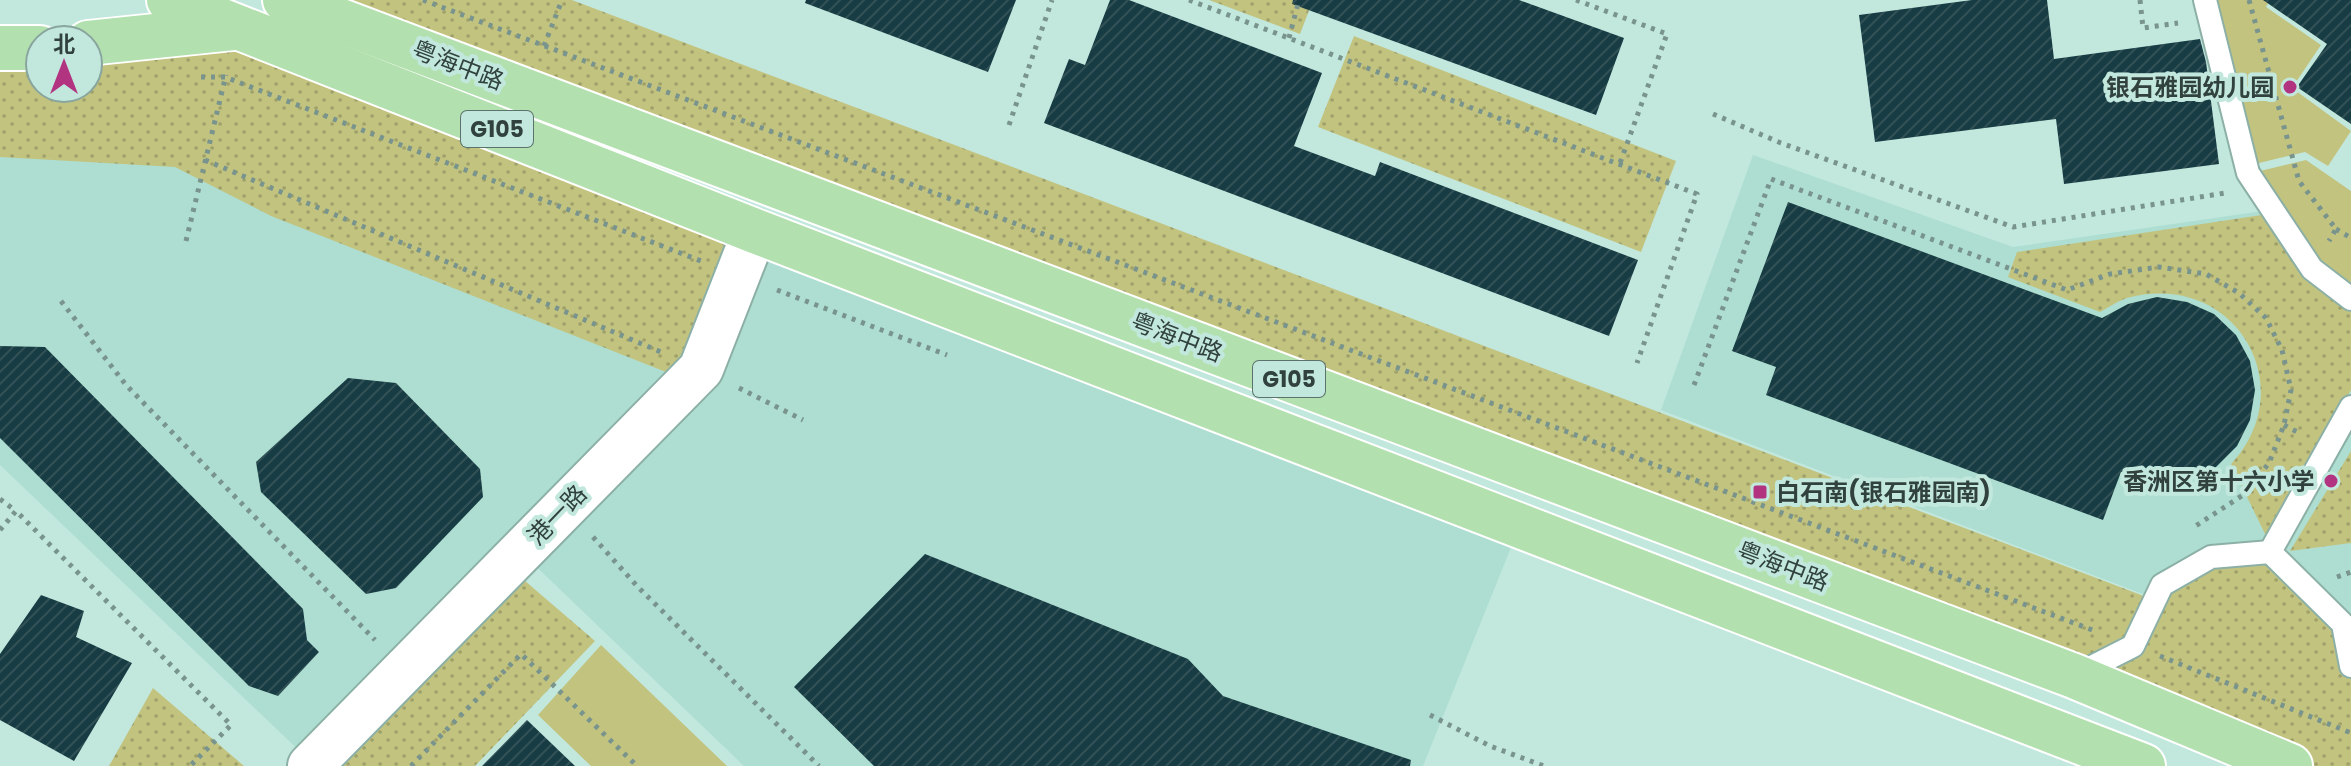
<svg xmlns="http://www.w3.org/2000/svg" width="2351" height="766" font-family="Poppins,'Noto Sans SC',sans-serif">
	<defs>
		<pattern id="grass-dots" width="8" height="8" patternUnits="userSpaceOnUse" patternTransform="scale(2)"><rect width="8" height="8" fill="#c3c380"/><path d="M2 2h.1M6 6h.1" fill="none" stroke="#9fa06a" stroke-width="1.8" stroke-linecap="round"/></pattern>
		<pattern id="building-hatch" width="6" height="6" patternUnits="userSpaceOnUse" patternTransform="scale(2)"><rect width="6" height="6" fill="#183c43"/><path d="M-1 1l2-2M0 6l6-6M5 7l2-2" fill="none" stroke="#315156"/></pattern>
	</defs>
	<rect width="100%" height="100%" fill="#c2e8de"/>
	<g fill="#aeded1">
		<path d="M0,57L40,88H88L695,366L309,760L0,465Z"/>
		<path d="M1753,155L2013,247L2270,210L2351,302V401L2266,547L2148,596L1661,410Z"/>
		<path d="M758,237L1518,530L1423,766H744L523,554L705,369Z"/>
		<path d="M2351,411V653L2273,551Z"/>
	</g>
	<g fill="url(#grass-dots)">
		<path d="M295,0H572L2157,601L2212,559L2269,554L2341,625L2351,655V766H2300Z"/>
		<path d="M1209,0H1313L1300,34Z"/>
		<path d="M1354,36L1676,161L1641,252L1318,127Z"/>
		<path d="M238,39L734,236L685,361L671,374L271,216L175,167L0,157V63L40,58V88H88V53Z"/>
		<path d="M2268,214L2351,308V390L2266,536L2231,464C2304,385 2233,269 2127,298C2118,301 2109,307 2100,312L2008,277L2017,252Z"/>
		<path d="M2351,451V543L2290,551Z"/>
		<path d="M517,574L595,641L475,766H329Z"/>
		<path d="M153,688L244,766H109Z"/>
	</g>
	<g fill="#c3c380">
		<path d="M2213,0H2270L2266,7L2321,45L2292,88L2351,131L2328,166L2305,152L2255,164Z"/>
		<path d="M2306,160L2351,191V290L2316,262L2256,172Z"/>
		<path d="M601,645L727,766H591L538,715Z"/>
	</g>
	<g fill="url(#building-hatch)">
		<path d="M806,0H1016L988,72L805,3Z"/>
		<path d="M1110,0H1129L1322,73L1294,146L1375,176L1380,162L1638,260L1609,336L1044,123L1069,59L1085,65Z"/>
		<path d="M1293,0H1519L1624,38L1596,115L1292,4Z"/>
		<path d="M1972,0H2047L2054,59L2200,39L2206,62L2219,164L2064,184L2056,119L1875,142L1859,15Z"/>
		<path d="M2263,0H2351V124L2297,87L2327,44Z"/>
		<path d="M1788,202L2102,318L2128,304L2157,297L2187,302L2214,314L2236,335L2250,361L2255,390L2250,420L2237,446L2216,467L2187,480L2155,484L2121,472L2103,520L1766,395L1776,367L1732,351Z"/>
		<path d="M0,346L45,347L303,609L307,640L319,652L278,696L249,686L0,438Z"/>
		<path d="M348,378L396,383L480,469L483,497L396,588L366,594L261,492L256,462Z"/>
		<path d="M925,554L1188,659L1223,696L1411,760L1410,766H874L794,687Z"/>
		<path d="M41,595L84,611L76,637L132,663L74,761L0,720V654Z"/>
		<path d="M527,720L575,766H482Z"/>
	</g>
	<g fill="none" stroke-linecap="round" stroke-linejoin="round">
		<defs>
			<g id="service">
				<path d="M2205,0L2248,173L2312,269L2351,299"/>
				<path d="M2351,407L2270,552L2343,624L2351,666"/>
				<path d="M2074,676L2133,646L2162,585L2211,557L2270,552"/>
			</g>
			<path id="tertiary" d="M310,766L701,369L755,231"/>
			<g id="trunk">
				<path d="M169,0L755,231L2143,766"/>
				<path d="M285,0L2074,676L2290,766"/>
				<path d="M88,43L233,28"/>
				<path d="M0,48H40"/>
			</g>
		</defs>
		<use href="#service" stroke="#8cb0a6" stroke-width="26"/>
		<use href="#tertiary" stroke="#8cb0a6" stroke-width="48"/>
		<use href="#trunk" stroke="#fff" stroke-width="48"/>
		<g stroke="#79948d" stroke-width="5" stroke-dasharray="4 6" stroke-linecap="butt">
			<path d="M423,0L2095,631"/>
			<path d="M1189,0L1697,194L1637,363"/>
			<path d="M1576,0L1667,34L1620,163"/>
			<path d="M2140,0L2143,28L2178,23"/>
			<path d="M2249,0L2299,181L2336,229L2329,241"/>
			<path d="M1289,38L1299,0"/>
			<path d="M544,46L562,0"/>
			<path d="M201,77H225L701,261"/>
			<path d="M1713,114L1781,143L2013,227L2225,193"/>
			<path d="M1009,125L1052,0"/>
			<path d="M205,160L661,352"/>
			<path d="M2336,229L2351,238"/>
			<path d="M186,241L226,75"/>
			<path d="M777,290L947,355"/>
			<path d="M61,301L126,385L375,640"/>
			<path d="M1694,385L1771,179L2067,290L2110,274L2159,267L2206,274L2239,293L2266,318L2282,350L2291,390L2284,425L2269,463L2243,495L2194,527"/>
			<path d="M739,388L803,420"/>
			<path d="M2284,425L2301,434"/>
			<path d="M0,499L16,511"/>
			<path d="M0,530L16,511L231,725L190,766"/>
			<path d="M593,537L637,586L819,766"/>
			<path d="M2337,577L2351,572"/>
			<path d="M2160,656L2351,733"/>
			<path d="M1430,715L1490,746L1544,766"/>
			<path d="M411,766L521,654L637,766"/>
		</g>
		<use href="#service" stroke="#fff" stroke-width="22"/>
		<use href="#tertiary" stroke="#fff" stroke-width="44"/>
		<use href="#trunk" stroke="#b3e0af" stroke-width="44"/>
	</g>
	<g fill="#b23380" stroke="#c2e8de" stroke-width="3">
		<circle cx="2290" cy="87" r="8"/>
		<circle cx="2331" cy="481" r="8"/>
		<rect x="1752" y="484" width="16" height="16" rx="4"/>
	</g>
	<g text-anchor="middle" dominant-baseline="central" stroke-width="8" stroke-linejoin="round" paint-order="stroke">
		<g fill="#c2e8de" stroke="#5c736d" stroke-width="2">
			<rect x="461" y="111" width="72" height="36" rx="6"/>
			<rect x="1253" y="361" width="72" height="36" rx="6"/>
		</g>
		<g font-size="22" font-weight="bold" fill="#31413d">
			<text x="497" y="129">G105</text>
			<text x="1289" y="379">G105</text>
		</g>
		<g font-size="24" fill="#31413d" stroke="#c2e8de">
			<text transform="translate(458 65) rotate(21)">粤海中路</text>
			<text transform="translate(1177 337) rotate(21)">粤海中路</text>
			<text transform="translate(557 515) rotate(-46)">港一路</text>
			<text transform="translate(1783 566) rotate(21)">粤海中路</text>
		</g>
		<g font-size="24" font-weight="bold" fill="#31413d" stroke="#c2e8de" text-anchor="end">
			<text x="2274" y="87">银石雅园幼儿园</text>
			<text x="2315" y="481">香洲区第十六小学</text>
			<text x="1776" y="492" text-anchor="start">白石南(银石雅园南)</text>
		</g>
	</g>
	<g transform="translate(64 64)"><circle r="38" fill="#c2e8de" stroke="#88a59e" stroke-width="2"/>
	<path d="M0-6L14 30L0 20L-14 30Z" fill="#b23380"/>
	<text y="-12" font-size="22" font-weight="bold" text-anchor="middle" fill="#31413d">北</text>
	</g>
</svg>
